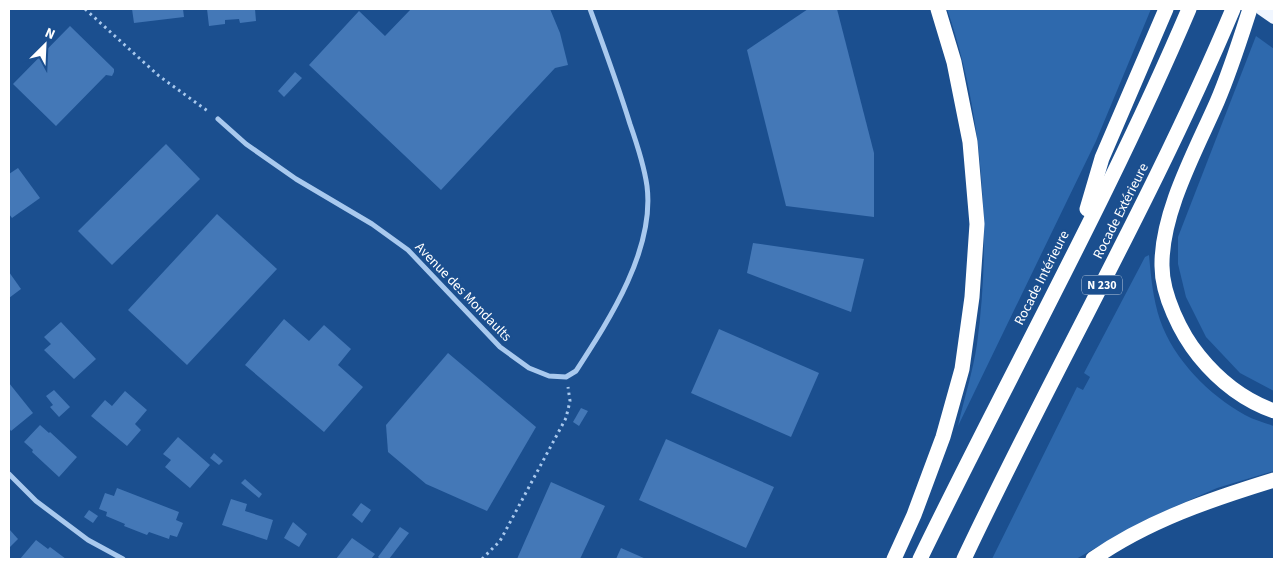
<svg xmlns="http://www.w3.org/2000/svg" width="1283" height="568" font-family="'Source Sans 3',sans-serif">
	<rect width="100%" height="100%" fill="#1b4f8f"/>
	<g fill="#2e69ad">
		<path d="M947,9H1151L1096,141L958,426C964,399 973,371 977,344C992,235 983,113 947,9Z"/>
		<path d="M1256,36L1274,49V391L1240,373L1206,337L1186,297L1178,264V237Z"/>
		<path d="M1149,255C1151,277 1153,299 1160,320C1174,360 1209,395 1245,415C1254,420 1265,423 1274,426V471L1217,488L1147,519L1076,559H992L1077,387L1083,390L1090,377L1084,373L1145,257Z"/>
	</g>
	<g fill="#4478b7">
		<path d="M132,9H183L184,17L134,23Z"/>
		<path d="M207,9H255L256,21L240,23L239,19L225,20V24L209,26Z"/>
		<path d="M411,9H550L560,33L568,65L555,68L441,190L309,65L359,11L385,36Z"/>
		<path d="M808,9H837L874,153V217L786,206L747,50Z"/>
		<path d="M70,26L114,69V72L112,76L106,75L56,126L13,84Z"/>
		<path d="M295,72L302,78L284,97L278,91Z"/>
		<path d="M166,144L200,179L112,265L78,231Z"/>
		<path d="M18,168L40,198L12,218L9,214V174Z"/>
		<path d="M217,214L277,269L187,365L128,310Z"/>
		<path d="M753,243L864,259L851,312L747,273Z"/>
		<path d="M9,272L21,289L9,298Z"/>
		<path d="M284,319L309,341L324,325L351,349L338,365L363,387L324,432L245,365Z"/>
		<path d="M61,322L96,359L74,379L44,350L51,344L44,337Z"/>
		<path d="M719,329L819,373L791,437L691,393Z"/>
		<path d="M448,353L536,427L487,511L426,484L388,452L386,425Z"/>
		<path d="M9,383L33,413L11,431L9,428Z"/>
		<path d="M54,390L70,407L59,417L50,407L53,405L46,396Z"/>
		<path d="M125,391L147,410L135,424L141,430L127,446L91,416L105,400L112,406Z"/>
		<path d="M581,408L588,411L579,426L573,422Z"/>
		<path d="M40,425L49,433L50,432L77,457L59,477L32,452L33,450L24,442Z"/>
		<path d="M178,437L210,465L190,488L165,467L171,460L163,454Z"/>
		<path d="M666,439L774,487L746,548L639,500Z"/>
		<path d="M214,453L223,461L219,465L210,458Z"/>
		<path d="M245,479L262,494L259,498L241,483Z"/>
		<path d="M551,482L605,506L580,559H517Z"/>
		<path d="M117,488L179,512L176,520L183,523L177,537L170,535L169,539L149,532L147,535L124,526L125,524L106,516L107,512L99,509L105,493L114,496Z"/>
		<path d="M231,499L247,504L245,511L273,520L267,540L222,525Z"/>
		<path d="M361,503L371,510L362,523L352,515Z"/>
		<path d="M89,510L98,516L93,523L84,517Z"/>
		<path d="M293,522L307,534L299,547L284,538Z"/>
		<path d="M400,527L409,533L389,559H380L378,557Z"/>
		<path d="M9,529L18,539L9,548Z"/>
		<path d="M352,538L375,554L371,559H336Z"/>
		<path d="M36,540L48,549L50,547L66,559H20Z"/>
		<path d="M621,548L646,559H616Z"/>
	</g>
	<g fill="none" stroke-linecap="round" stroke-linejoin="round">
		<g stroke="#a9c9ee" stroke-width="3" stroke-dasharray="2.5 4" stroke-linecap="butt">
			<path d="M85,9L159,76L209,112"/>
			<path d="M482,559L500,541L566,418L570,401L568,387"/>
		</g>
		<g stroke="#a9c9ee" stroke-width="5">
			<path d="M218,119L246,144L296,179L372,224L408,250L500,347L529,368L549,376L566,377L576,371C609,320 655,250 647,186C644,165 637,144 630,124C618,85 604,47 590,9"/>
			<path d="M9,474L36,501L88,540L123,559"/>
		</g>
		<path stroke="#f0f6ff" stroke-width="12" d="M1261,9L1274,18"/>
		<g stroke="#fff" stroke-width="15">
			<path d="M1250,9C1240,40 1230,72 1217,102C1196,150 1161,213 1162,266C1162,295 1181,334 1199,356C1220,382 1243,400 1274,411"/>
			<path d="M1087,209L1102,158L1166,9"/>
			<path d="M894,559L914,515L943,437L962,369L972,297L977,224L970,142L954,62L938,9"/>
			<path d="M920,559C1009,375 1109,197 1189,9"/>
			<path d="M964,559C1051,374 1154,197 1233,9"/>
			<path d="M1093,559C1147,521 1212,499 1274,480"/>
		</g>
	</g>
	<g text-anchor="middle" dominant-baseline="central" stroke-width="4.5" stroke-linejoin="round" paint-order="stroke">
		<rect fill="#1b4f8f" stroke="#bbcadd" stroke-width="1" x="1082" y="275.5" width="40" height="19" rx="4"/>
		<g font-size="12" font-weight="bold" fill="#fff">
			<text x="1102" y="285">N 230</text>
		</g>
		<g font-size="14" fill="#fff" stroke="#1b4f8f">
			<text transform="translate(1121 211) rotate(-63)">Rocade Extérieure</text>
			<text transform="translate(1042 278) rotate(-63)">Rocade Intérieure</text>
			<text transform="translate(463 292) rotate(46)">Avenue des Mondaults</text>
		</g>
	</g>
	<rect width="1283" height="568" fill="none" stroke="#ffffff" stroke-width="20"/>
	<g transform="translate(45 45) rotate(24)" stroke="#1b4f8f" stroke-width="4" paint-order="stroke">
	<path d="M0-4L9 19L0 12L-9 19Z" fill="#ffffff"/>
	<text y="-8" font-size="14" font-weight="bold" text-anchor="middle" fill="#ffffff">N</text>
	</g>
</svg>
